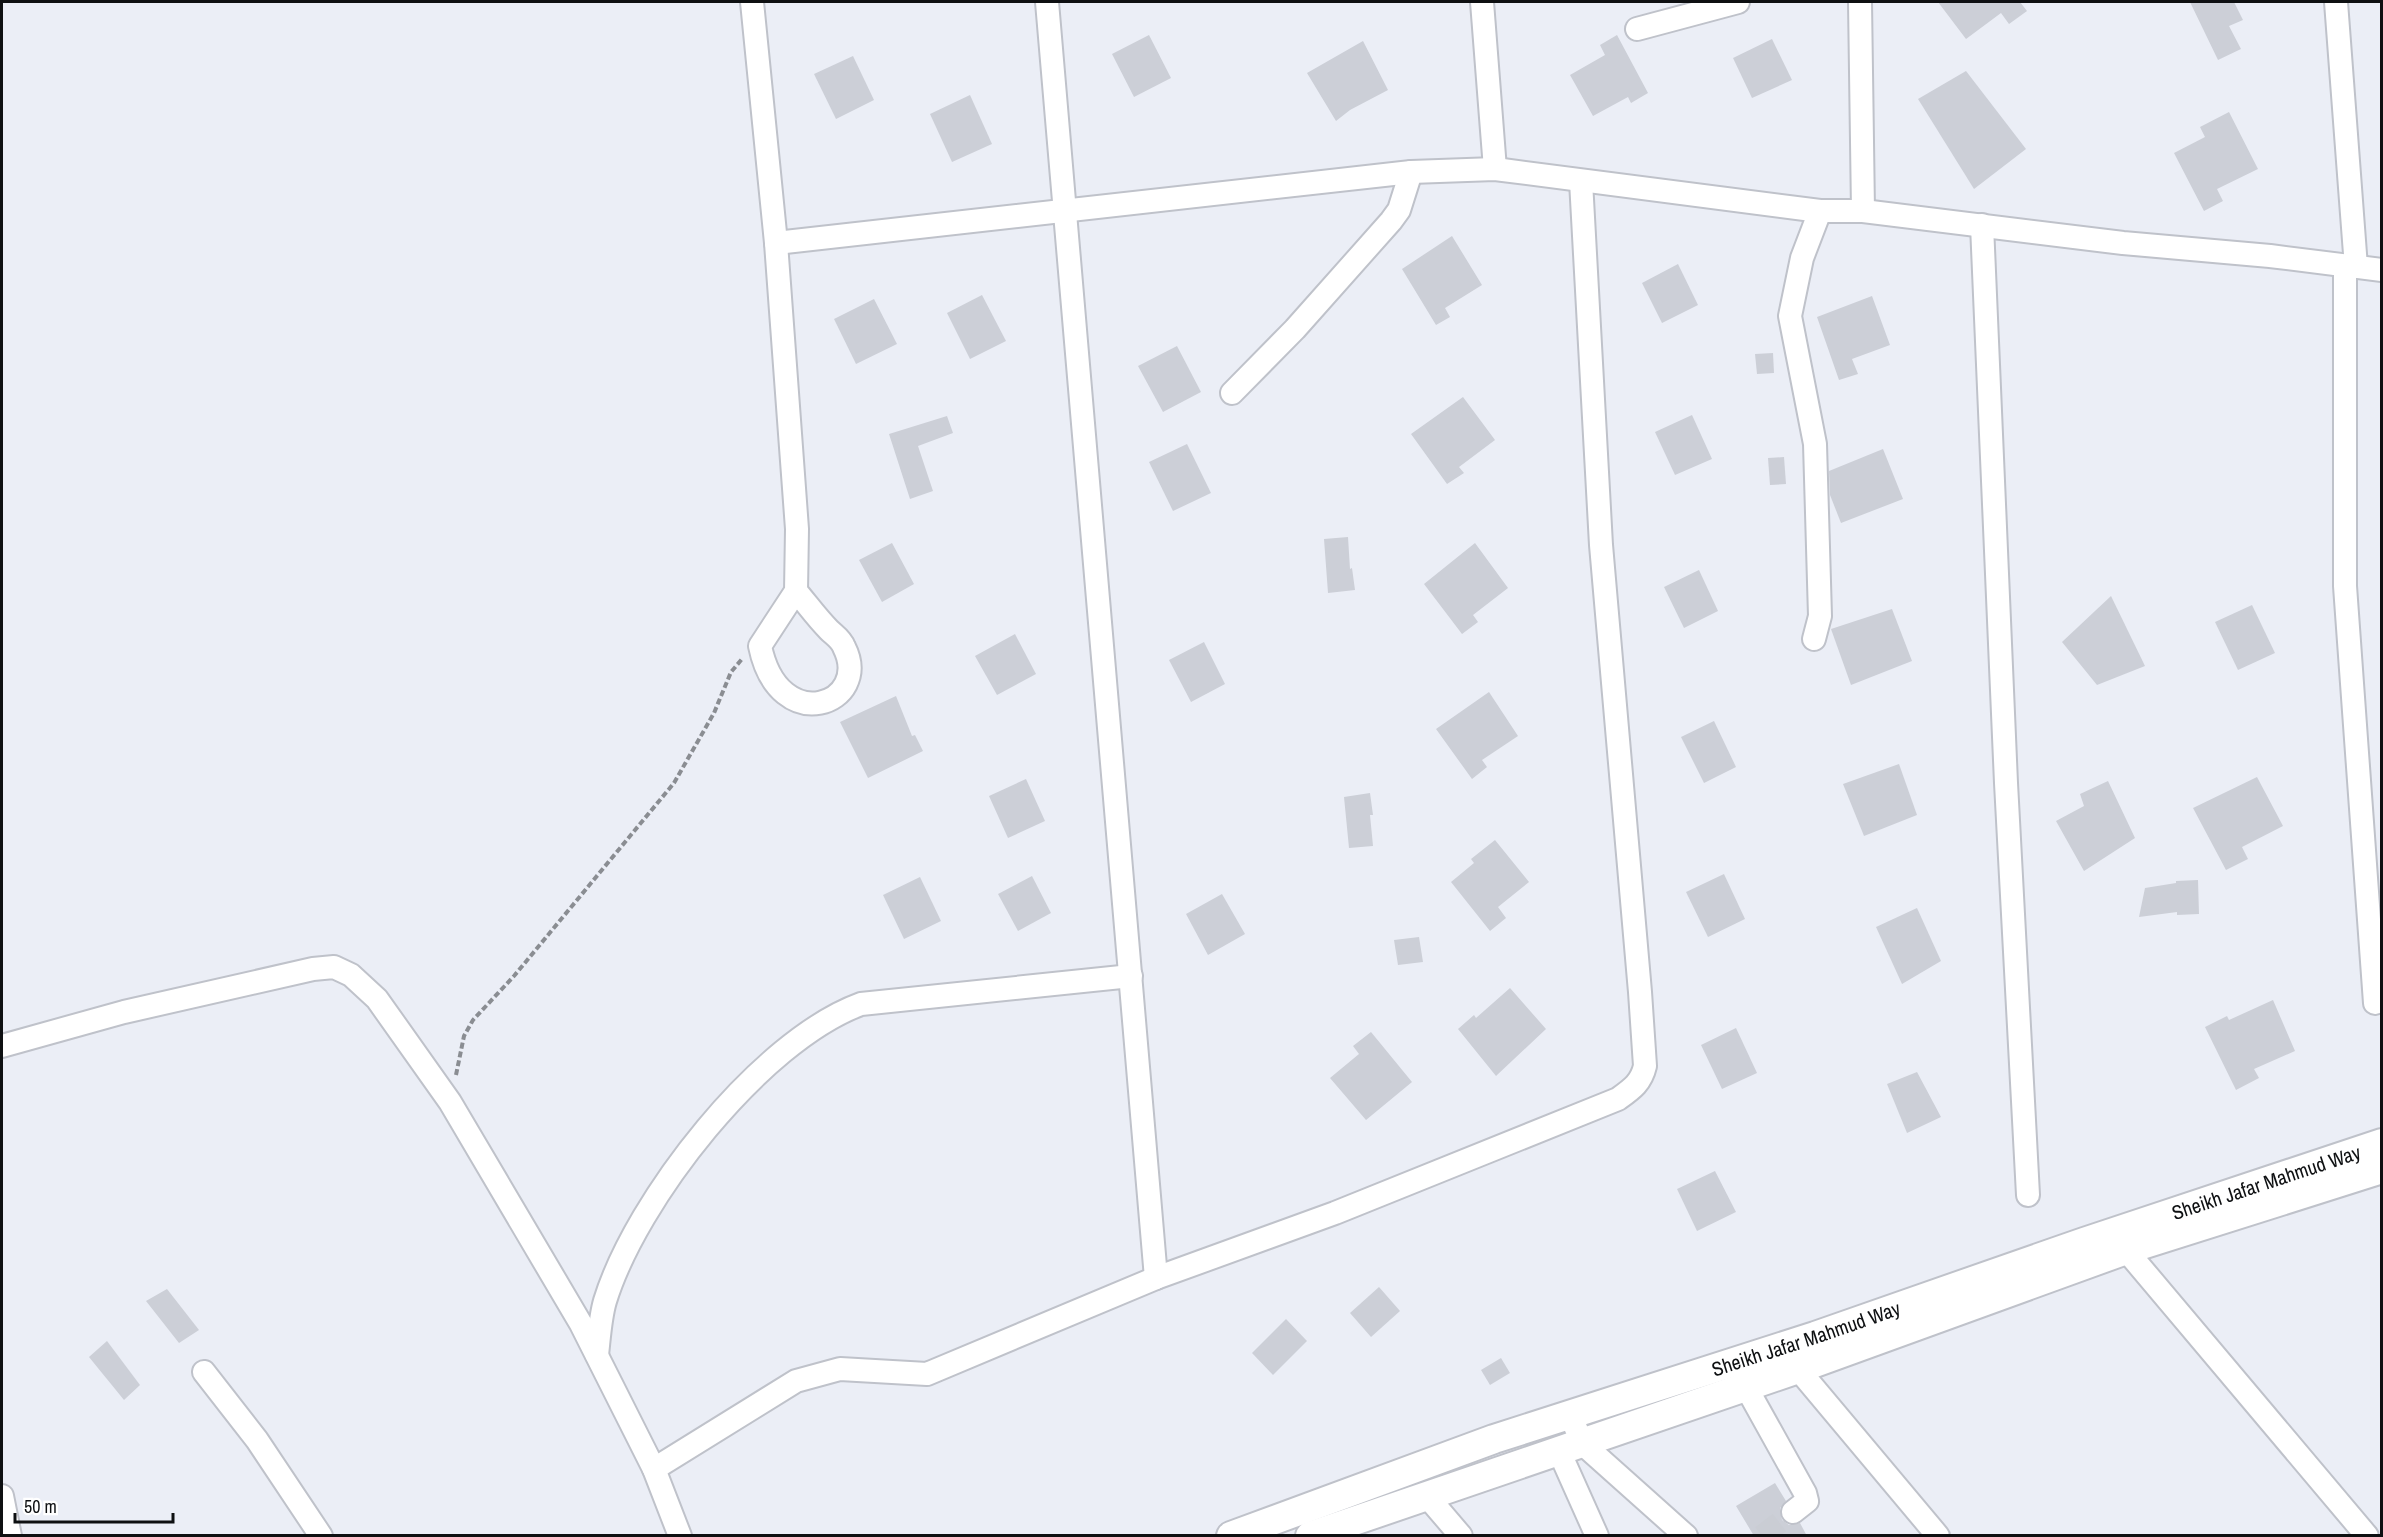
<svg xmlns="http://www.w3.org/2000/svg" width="2383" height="1537" font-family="'Archivo Narrow',sans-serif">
	<rect width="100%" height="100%" fill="#ebeef6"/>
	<g fill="#cccfd7">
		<path d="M1938,2H2020L2027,11L2009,24L2001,13L1966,39Z"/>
		<path d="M2190,2H2234L2243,20L2229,26L2241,49L2218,60Z"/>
		<path d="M1149,35L1171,78L1134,97L1112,54Z"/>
		<path d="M1617,35L1648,93L1631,103L1628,97L1593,116L1570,75L1605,55L1600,45Z"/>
		<path d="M1772,39L1792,80L1752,98L1733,58Z"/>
		<path d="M1363,41L1388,90L1350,110L1336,121L1307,73Z"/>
		<path d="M853,56L874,100L836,119L814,74Z"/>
		<path d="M1966,71L2026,149L1974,189L1918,99Z"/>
		<path d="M970,95L992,144L952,162L930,114Z"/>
		<path d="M2229,112L2258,169L2217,189L2223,201L2204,211L2174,153L2205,137L2200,127Z"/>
		<path d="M1452,236L1482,285L1445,308L1450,317L1436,325L1402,269Z"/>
		<path d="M1678,264L1698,305L1662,323L1642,283Z"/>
		<path d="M982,295L1006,341L970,359L947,313Z"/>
		<path d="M1872,296L1890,345L1852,359L1858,374L1839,380L1817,317Z"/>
		<path d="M874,299L897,344L856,364L834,319Z"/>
		<path d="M1177,346L1201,392L1163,412L1138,366Z"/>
		<path d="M1773,353L1774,373L1757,374L1755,354Z"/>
		<path d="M1463,397L1495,440L1459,467L1464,473L1447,484L1411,434Z"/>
		<path d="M1692,415L1712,459L1675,475L1655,432Z"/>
		<path d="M947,416L953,433L918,446L933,491L910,499L889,434Z"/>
		<path d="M1187,444L1211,493L1173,511L1149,462Z"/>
		<path d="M1883,449L1903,499L1841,523L1830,495L1829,471Z"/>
		<path d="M1784,457L1786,484L1770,485L1768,458Z"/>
		<path d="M1348,537L1350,569L1352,568L1355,590L1328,593L1324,539Z"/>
		<path d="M892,543L914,584L882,602L859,560Z"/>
		<path d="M1475,543L1508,588L1473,615L1478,622L1462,634L1424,584Z"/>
		<path d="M1699,570L1718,611L1684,628L1664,587Z"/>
		<path d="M2111,596L2145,666L2097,685L2062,642Z"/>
		<path d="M2252,605L2275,653L2238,670L2215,622Z"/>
		<path d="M1892,609L1912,661L1851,685L1831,629Z"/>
		<path d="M1015,634L1036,674L997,695L975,656Z"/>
		<path d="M1204,642L1225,684L1191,702L1169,660Z"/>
		<path d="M1489,692L1518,736L1482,760L1487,767L1472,779L1436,729Z"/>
		<path d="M896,696L912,736L915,735L923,751L868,778L840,722Z"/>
		<path d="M1714,721L1736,767L1704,783L1681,737Z"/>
		<path d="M1899,764L1917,815L1864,836L1843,784Z"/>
		<path d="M2257,777L2283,826L2242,847L2248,859L2226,870L2193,808Z"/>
		<path d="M1026,779L1045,821L1008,838L989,796Z"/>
		<path d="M2108,781L2135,838L2084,871L2056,821L2084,806L2080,794Z"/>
		<path d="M1370,793L1373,815H1370L1373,846L1349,848L1344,797Z"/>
		<path d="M1495,840L1529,882L1498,907L1506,918L1490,931L1451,882L1474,863L1471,859Z"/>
		<path d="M1724,874L1745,919L1708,937L1686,892Z"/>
		<path d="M1032,876L1051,913L1018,931L998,894Z"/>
		<path d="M920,877L941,921L904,939L883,895Z"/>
		<path d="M2198,880L2199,914L2177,915V912L2139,917L2145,888L2176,883V881Z"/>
		<path d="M1222,894L1245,934L1208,955L1186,914Z"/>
		<path d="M1917,908L1941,961L1902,984L1876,927Z"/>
		<path d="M1419,937L1423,962L1398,965L1394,940Z"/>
		<path d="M1510,988L1546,1029L1496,1076L1458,1029L1474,1015L1476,1018Z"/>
		<path d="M2273,1000L2295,1051L2254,1069L2259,1078L2236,1090L2205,1027L2227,1016L2229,1020Z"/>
		<path d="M1736,1028L1757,1073L1722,1089L1701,1045Z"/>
		<path d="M1371,1032L1412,1082L1366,1120L1330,1078L1359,1054L1353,1046Z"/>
		<path d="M1917,1072L1941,1117L1907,1133L1887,1084Z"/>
		<path d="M1715,1171L1736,1212L1697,1231L1677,1189Z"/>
		<path d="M1379,1287L1400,1311L1371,1337L1350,1313Z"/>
		<path d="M167,1289L199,1330L179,1343L146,1301Z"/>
		<path d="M1286,1319L1307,1341L1273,1375L1252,1353Z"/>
		<path d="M107,1341L140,1385L124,1400L89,1357Z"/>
		<path d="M1501,1358L1510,1373L1490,1385L1481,1370Z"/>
		<path d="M1775,1483L1786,1501L1780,1508L1782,1520L1789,1525L1800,1523L1807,1536H1754L1736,1506Z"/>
	</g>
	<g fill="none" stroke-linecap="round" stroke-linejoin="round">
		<path stroke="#cacdd4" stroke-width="22" stroke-dasharray="22 11" stroke-linecap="butt" d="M1762,1536L1793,1512"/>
		<defs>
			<g id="minor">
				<path d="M752,2L776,243L797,529L796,591L760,646C779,739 873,704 844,647C841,639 834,635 829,630C817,618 807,604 796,591"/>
				<path d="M1047,2L1156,1278"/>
				<path d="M1482,2L1495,169"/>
				<path d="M1860,2L1863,211"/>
				<path d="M2336,2L2356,267"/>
				<path d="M1637,29L1738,2"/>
				<path d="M1982,225L2006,783L2028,1195"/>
				<path d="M776,243L1411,172L1495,169L1820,211H1863L2123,243L2270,256L2382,270"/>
				<path d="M2345,266V586L2375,1003"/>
				<path d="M1232,393L1295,329L1391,221L1399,210L1411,172"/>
				<path d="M1814,639L1820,616L1815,444L1790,316L1802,258L1820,211"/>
				<path d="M2,1046L124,1012L313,969L334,967L351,975L377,999L450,1102L581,1324L654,1469L680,1536"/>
				<path d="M2126,1250L2367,1536"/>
				<path d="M597,1355C599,1338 600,1318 605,1301C636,1200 760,1041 861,1004L1131,976"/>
				<path d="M1798,1369L1938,1536"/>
				<path d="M204,1372L257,1440L321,1536"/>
				<path d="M1746,1387L1805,1493L1807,1501L1793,1512"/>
				<path d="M1569,1413L1583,1444L1686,1536"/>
				<path d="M1559,1451L1597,1536"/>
				<path d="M654,1469L796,1381L840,1369L927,1374L1156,1278L1335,1213L1618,1099C1632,1089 1641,1083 1645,1066L1640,992L1601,545L1581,181"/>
				<path d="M1426,1495L1461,1536"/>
				<path d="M2,1496L10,1536"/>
			</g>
			<g id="major">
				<path id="s1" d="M1231,1536L1494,1439L1815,1336L2084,1242L2382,1143"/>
				<path d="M1310,1536L1798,1369L2126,1250L2382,1169"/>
			</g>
		</defs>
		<use href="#minor" stroke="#bfc2ca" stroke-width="26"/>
		<use href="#major" stroke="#bfc2ca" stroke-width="32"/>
		<path stroke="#8a8d92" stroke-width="4" stroke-dasharray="6 3" stroke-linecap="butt" d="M456,1075L464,1036L473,1020L514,976L674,783L714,713L731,672L742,659"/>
		<use href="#minor" stroke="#fff" stroke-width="22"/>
		<use href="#major" stroke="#fff" stroke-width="28"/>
	</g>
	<g text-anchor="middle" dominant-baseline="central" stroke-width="6" stroke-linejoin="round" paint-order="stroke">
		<g font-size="20" fill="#0e1012" stroke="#fff">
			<text stroke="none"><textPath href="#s1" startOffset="1094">Sheikh Jafar Mahmud Way</textPath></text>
			<text stroke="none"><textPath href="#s1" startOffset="608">Sheikh Jafar Mahmud Way</textPath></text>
		</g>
	</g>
	<rect width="2383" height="1537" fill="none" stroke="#0e1012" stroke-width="6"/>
	<path d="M15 1513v9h158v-9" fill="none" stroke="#0e1012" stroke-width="3"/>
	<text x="24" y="1513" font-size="18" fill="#0e1012" stroke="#ffffff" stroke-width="4.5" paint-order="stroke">50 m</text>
</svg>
